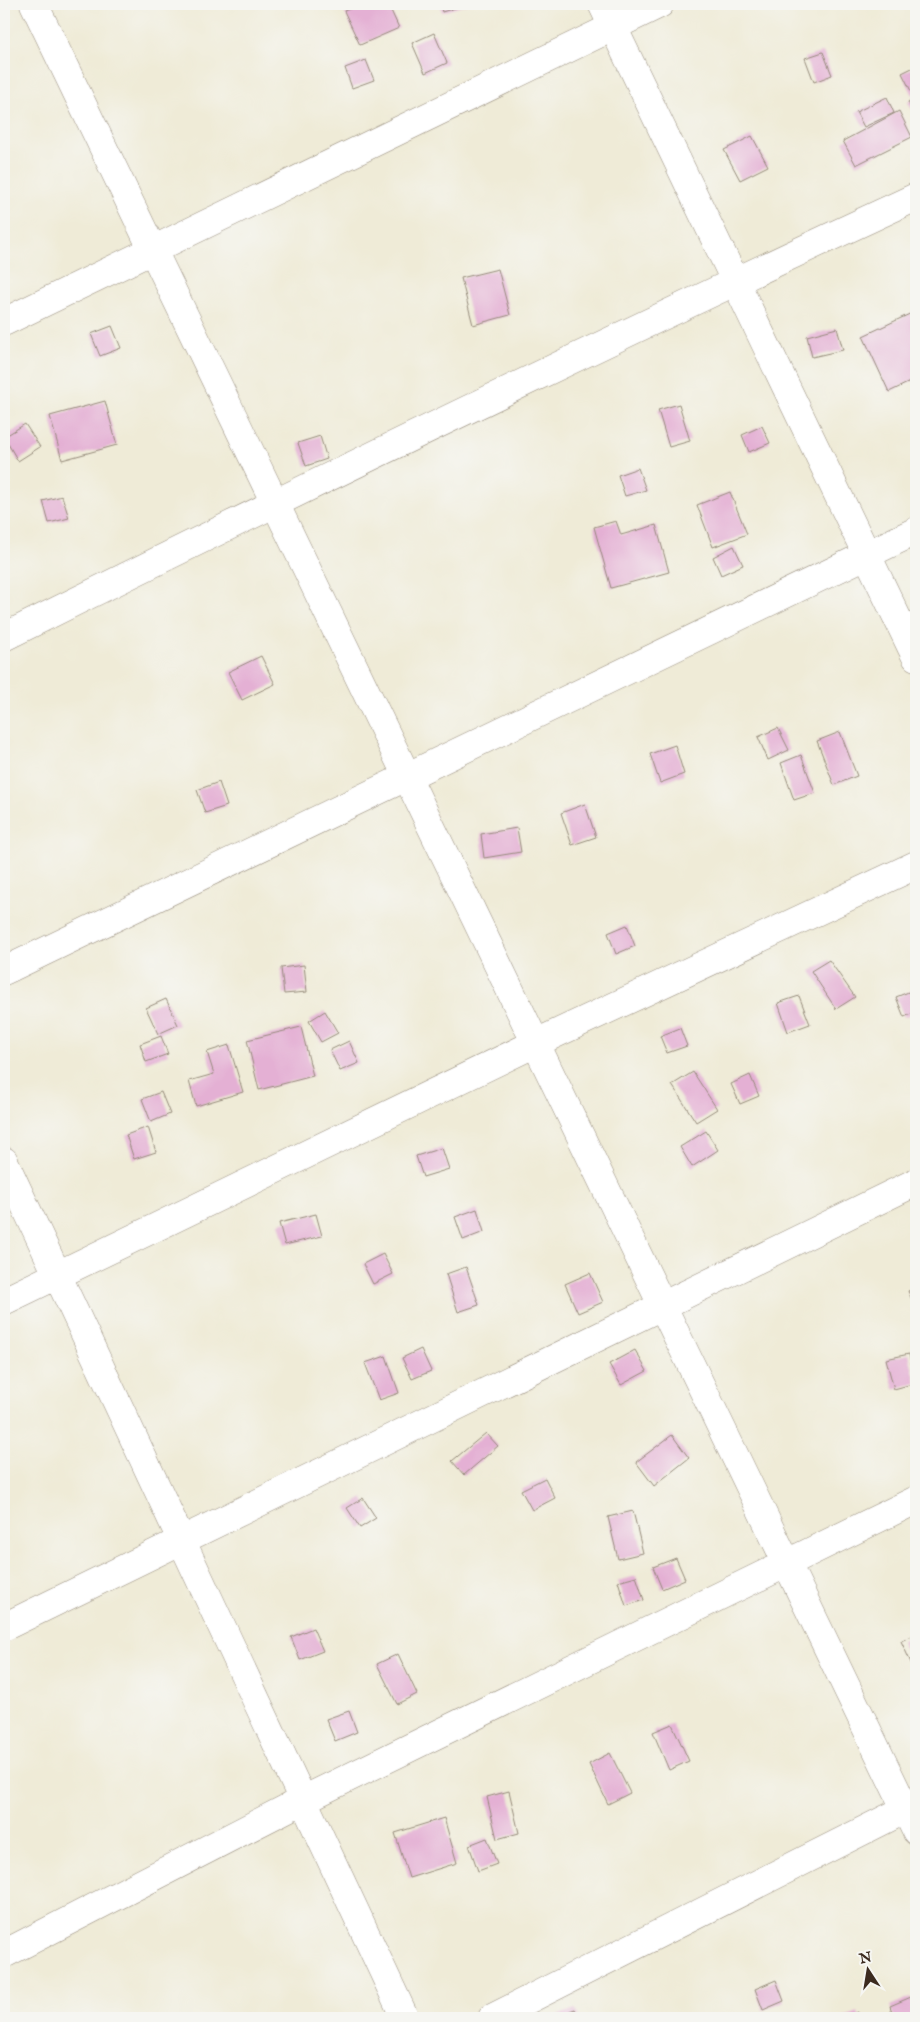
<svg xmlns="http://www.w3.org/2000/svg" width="920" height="2022" font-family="'IM FELL English',serif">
	<rect width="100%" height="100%" fill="#f6f6f2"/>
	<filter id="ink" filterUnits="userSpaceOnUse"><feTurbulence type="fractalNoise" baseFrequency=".02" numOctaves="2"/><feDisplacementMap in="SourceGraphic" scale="10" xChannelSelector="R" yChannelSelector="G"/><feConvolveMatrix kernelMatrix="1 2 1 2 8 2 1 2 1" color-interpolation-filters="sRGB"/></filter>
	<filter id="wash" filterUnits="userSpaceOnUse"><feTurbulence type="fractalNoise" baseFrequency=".0096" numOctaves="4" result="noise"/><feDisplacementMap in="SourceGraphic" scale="20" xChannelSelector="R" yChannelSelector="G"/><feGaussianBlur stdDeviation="1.12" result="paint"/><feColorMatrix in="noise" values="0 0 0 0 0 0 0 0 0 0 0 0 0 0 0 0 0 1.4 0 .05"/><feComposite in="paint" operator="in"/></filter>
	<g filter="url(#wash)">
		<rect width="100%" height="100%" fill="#efebd7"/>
		<g id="blocks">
			<g fill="#e4b0d4">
				<path d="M362,4H388L399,28L360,45L344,11Z"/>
				<path d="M440,4H468L442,12Z"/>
				<path d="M434,33L447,63L425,73L412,43Z"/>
				<path d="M823,52L832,75L814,82L805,58Z"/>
				<path d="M366,60L374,80L352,88L345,68Z"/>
				<path d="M916,66V93L913,95L902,73Z"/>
				<path d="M887,97L894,113L864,127L856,112Z"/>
				<path d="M916,98V116L908,102Z"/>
				<path d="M899,111L912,137L856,165L843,141Z"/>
				<path d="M752,136L768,166L740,180L724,150Z"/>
				<path d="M498,269L510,315L473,325L461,278Z"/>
				<path d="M916,311V379L889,392L863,336Z"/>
				<path d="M112,326L121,348L100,356L91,334Z"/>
				<path d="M837,328L843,350L812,357L807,336Z"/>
				<path d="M105,401L117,445L62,460L50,416Z"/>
				<path d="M679,404L690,441L669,447L658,410Z"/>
				<path d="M25,424L40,447L18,461L4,437Z"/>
				<path d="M762,426L770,443L749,452L742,435Z"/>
				<path d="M320,436L327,459L306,466L298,443Z"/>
				<path d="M638,468L646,490L625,496L618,475Z"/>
				<path d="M730,492L747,534L713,547L697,505Z"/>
				<path d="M62,496L69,518L49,523L43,501Z"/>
				<path d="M616,521L621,535L656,525L669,572L611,588L594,527Z"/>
				<path d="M734,546L743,565L721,575L713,557Z"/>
				<path d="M261,656L275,684L242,700L228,672Z"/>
				<path d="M778,728L789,750L768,760L758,737Z"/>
				<path d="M840,732L857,776L834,785L817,741Z"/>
				<path d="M675,745L684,774L660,783L650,754Z"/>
				<path d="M801,755L815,793L794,800L781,763Z"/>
				<path d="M219,782L227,806L205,813L197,790Z"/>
				<path d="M585,804L596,837L572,845L561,813Z"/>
				<path d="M517,828L521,852L484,858L481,834Z"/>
				<path d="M627,925L635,946L616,954L608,933Z"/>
				<path d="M829,960L855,997L836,1009L811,971Z"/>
				<path d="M304,965L307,992L284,994L281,968Z"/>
				<path d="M916,989V1012L904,1017L896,997Z"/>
				<path d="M799,996L810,1024L788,1032L778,1003Z"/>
				<path d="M166,999L178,1025L158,1034L146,1008Z"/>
				<path d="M325,1011L338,1033L321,1042L309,1021Z"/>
				<path d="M301,1027L313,1076L259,1090L247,1040Z"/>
				<path d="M680,1028L687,1046L667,1053L660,1036Z"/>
				<path d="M161,1036L168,1054L146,1062L140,1044Z"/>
				<path d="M349,1041L359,1063L340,1071L330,1050Z"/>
				<path d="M229,1045L243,1092L196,1106L189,1081L214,1074L207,1052Z"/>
				<path d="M693,1072L717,1109L696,1122L672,1085Z"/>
				<path d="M750,1075L759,1096L740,1104L731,1084Z"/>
				<path d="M161,1092L170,1114L151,1122L142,1099Z"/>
				<path d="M148,1127L156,1152L134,1159L126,1135Z"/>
				<path d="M706,1131L718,1150L692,1167L680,1147Z"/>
				<path d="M442,1148L449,1169L423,1177L416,1156Z"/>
				<path d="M477,1209L484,1232L463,1240L455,1217Z"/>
				<path d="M316,1214L322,1236L285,1245L279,1223Z"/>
				<path d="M383,1254L393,1274L373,1284L363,1264Z"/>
				<path d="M466,1267L479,1305L458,1312L446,1274Z"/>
				<path d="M590,1273L603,1302L578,1313L565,1284Z"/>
				<path d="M916,1288V1309L908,1291Z"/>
				<path d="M421,1349L431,1371L412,1379L402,1358Z"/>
				<path d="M635,1350L647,1371L621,1385L609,1364Z"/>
				<path d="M909,1354L916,1383L894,1389L886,1359Z"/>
				<path d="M386,1356L399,1393L379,1400L365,1363Z"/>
				<path d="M486,1433L498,1446L464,1475L452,1461Z"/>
				<path d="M672,1435L689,1458L654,1486L636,1462Z"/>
				<path d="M545,1478L555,1498L532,1510L521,1490Z"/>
				<path d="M363,1498L376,1518L360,1528L347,1508Z"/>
				<path d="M633,1511L643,1553L618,1559L608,1517Z"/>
				<path d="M676,1558L685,1579L662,1589L653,1567Z"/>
				<path d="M636,1576L644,1600L626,1606L618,1581Z"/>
				<path d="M313,1628L323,1651L300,1660L291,1637Z"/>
				<path d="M916,1634V1663L912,1665L901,1641Z"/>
				<path d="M398,1654L417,1694L397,1704L377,1664Z"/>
				<path d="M349,1711L357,1732L335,1741L326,1719Z"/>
				<path d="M672,1724L689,1761L669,1770L653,1732Z"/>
				<path d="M610,1753L630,1793L608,1804L589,1764Z"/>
				<path d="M509,1791L519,1833L497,1839L487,1797Z"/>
				<path d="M444,1818L457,1863L409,1878L395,1833Z"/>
				<path d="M487,1838L497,1864L478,1871L469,1845Z"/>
				<path d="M776,1980L784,2001L763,2010L755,1989Z"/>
				<path d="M911,1997L916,2018H894L890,2006Z"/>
				<path d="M575,2009L579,2018H552Z"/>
				<path d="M858,2012L860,2018H841Z"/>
			</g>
		</g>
	</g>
	<g filter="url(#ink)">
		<use href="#blocks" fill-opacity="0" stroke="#958a7a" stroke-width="1"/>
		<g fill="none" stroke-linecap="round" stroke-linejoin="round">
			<defs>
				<g id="minor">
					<path d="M34,4L916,1831"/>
					<path d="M602,4L916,657"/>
					<path d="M4,322L660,4"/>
					<path d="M4,637C306,487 610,339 916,197"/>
					<path d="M4,971L916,531"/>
					<path d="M4,1161L405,2018"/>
					<path d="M4,1301L536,1043L916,865"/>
					<path d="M4,1627L916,1182"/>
					<path d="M4,1954L303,1800L916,1500"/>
					<path d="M492,2018L916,1804"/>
				</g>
			</defs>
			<use href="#minor" stroke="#958a7a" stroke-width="29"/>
			<use href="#minor" stroke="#fff" stroke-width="28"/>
		</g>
	</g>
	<rect width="920" height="2022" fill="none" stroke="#f6f6f2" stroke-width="20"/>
	<g transform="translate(868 1970) rotate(348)" stroke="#f6f6f2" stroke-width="4" paint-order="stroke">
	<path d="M0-4L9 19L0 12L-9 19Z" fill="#3b2a1e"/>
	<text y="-8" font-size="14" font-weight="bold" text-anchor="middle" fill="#3b2a1e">N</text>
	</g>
</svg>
